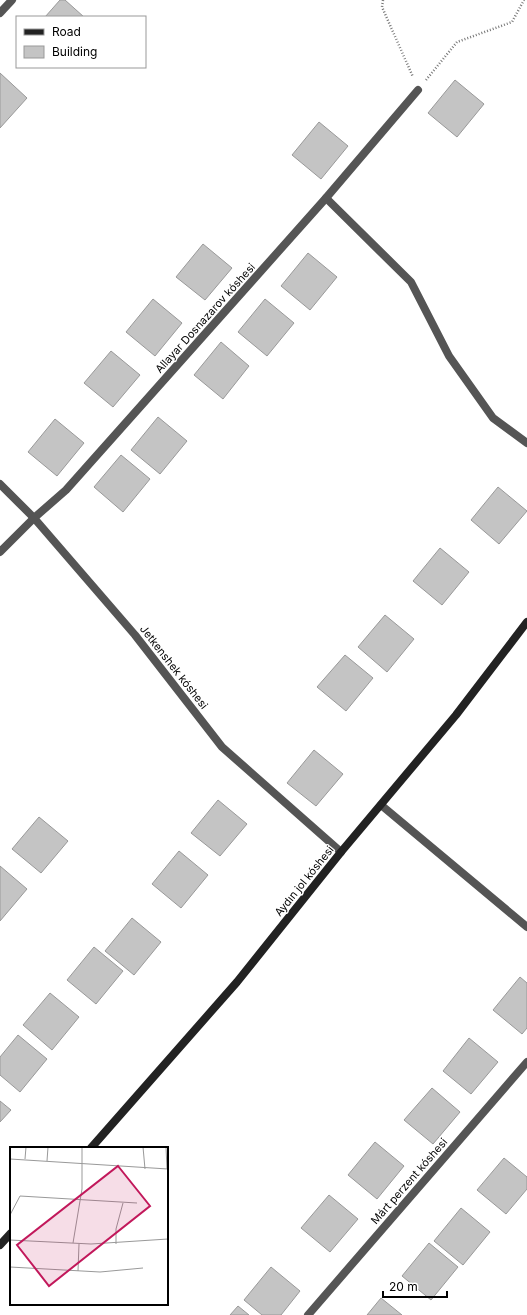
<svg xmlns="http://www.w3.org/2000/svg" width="527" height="1315" font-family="Inter,sans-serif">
	<rect width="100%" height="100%" fill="#fff"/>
	<g fill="#c4c4c4" stroke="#999">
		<path d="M60,0H65L84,17H45Z"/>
		<path d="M0,73L27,98L0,128Z"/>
		<path d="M455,80L484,104L457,137L428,113Z"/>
		<path d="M319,122L348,146L321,179L292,155Z"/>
		<path d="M203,244L232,268L205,300L176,277Z"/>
		<path d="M308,253L337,277L310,310L281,286Z"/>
		<path d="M153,299L182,323L155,356L126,332Z"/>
		<path d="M265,299L294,323L267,356L238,332Z"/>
		<path d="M221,342L249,366L223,399L194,375Z"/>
		<path d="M111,351L140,375L113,407L84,383Z"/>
		<path d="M158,417L187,441L160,474L131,450Z"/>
		<path d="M55,419L84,443L57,476L28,452Z"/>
		<path d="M121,455L150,479L123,512L94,487Z"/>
		<path d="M498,487L527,511L499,544L471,520Z"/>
		<path d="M440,548L469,572L442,605L413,581Z"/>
		<path d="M385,615L414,639L387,672L358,647Z"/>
		<path d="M345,655L373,678L346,711L317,687Z"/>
		<path d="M314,750L343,774L316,806L287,783Z"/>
		<path d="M218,800L247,824L220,856L191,833Z"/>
		<path d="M39,817L68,841L41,873L12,849Z"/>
		<path d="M179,851L208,875L181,908L152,884Z"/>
		<path d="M0,866L27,889L0,921Z"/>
		<path d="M132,918L161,942L134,975L105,951Z"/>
		<path d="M94,947L123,971L96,1004L67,980Z"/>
		<path d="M520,977L527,983V1028L522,1034L493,1010Z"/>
		<path d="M50,993L79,1017L52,1050L23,1025Z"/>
		<path d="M18,1035L47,1059L20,1092L0,1075V1057Z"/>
		<path d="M469,1038L498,1062L471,1094L443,1071Z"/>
		<path d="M432,1088L460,1112L433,1144L404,1120Z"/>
		<path d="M0,1101L11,1110L0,1122Z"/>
		<path d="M375,1142L404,1166L377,1199L348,1175Z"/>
		<path d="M504,1158L527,1177V1189L506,1214L477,1190Z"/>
		<path d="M329,1195L358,1219L330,1252L301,1228Z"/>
		<path d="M461,1208L490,1232L463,1265L434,1241Z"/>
		<path d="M429,1243L458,1267L431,1300L402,1276Z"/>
		<path d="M271,1267L300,1291L281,1315H262L244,1300Z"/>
		<path d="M381,1298L402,1315H367Z"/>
		<path d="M238,1306L249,1315H230Z"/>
	</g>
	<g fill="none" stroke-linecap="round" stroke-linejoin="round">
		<g stroke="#777" stroke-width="2.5" stroke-dasharray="1 2" stroke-linecap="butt">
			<path d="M383,0L382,7L413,77"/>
			<path d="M426,80L457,42L512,22L524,0"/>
		</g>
		<g stroke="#555" stroke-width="8">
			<path d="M0,13L12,0"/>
			<path d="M326,198L411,282L449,356L493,418L527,443"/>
			<path d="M0,484L34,518L135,635L222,747L341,852"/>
			<path d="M0,552L34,518L66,490L326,198L418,90"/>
			<path d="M381,805L527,927"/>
			<path d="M308,1315L527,1062"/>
		</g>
		<g stroke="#222" stroke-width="8">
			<path d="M91,1148L237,982L341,852L456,715L527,622"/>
			<path d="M0,1245L11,1233"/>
		</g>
	</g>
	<g text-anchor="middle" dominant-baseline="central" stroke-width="3" stroke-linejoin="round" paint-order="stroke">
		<g font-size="11" fill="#000" stroke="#fff">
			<text transform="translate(205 318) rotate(-48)">Allayar Dosnazarov kóshesi</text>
			<text transform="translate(174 667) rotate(52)">Jetkenshek kóshesi</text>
			<text transform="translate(304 881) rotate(-51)">Aydın jol kóshesi</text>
			<text transform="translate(409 1181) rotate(-49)">Márt perzent kóshesi</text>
		</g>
	</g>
	<g transform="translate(10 1147)">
		<rect width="158" height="158" fill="#fff"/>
		<path fill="none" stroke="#999" stroke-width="1" d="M133,0L135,22M156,0L157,22M0,12L158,22M15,12L16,0M37,14L38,0M0,68L10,49L127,56M0,93L81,97L158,92M63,96L72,42V0M106,97V82L113,56M0,120L90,125L133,121M68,124L69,97"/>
		<path fill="#c2185b" fill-opacity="0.15" stroke="#c2185b" stroke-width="2" d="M108,19L140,59L39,139L7,98Z"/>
		<rect width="158" height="158" fill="none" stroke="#000" stroke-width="2"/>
	</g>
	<rect x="16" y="16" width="130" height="52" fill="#ffffff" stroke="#999999"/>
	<rect x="24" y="29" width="20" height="6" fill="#222222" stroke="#999999"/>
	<text x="52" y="36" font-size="12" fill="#000000">Road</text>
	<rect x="24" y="46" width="20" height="12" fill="#c4c4c4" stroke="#999999"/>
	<text x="52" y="56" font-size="12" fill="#000000">Building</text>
	<path d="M383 1291v6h64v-6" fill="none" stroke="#000000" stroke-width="2"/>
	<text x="389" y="1291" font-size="12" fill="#000000" stroke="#ffffff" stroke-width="3" paint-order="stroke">20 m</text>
</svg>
